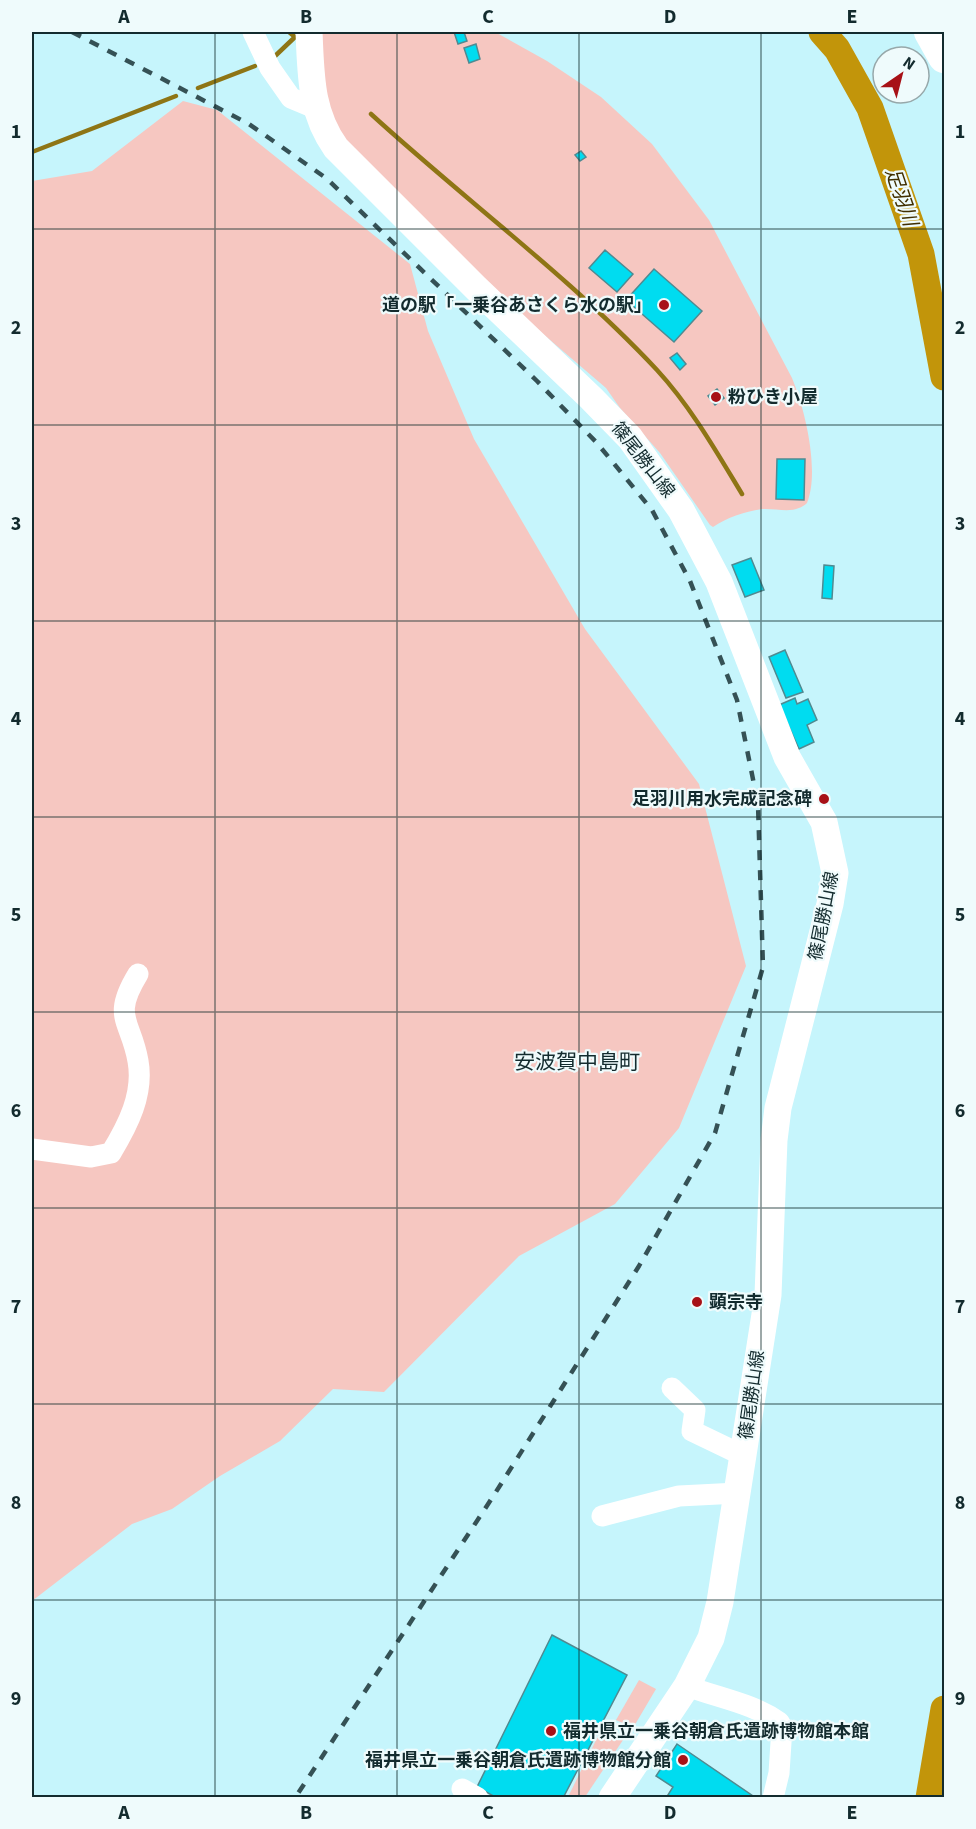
<svg xmlns="http://www.w3.org/2000/svg" width="976" height="1829" font-family="'Source Sans 3','Noto Sans JP',sans-serif">
	<rect width="100%" height="100%" fill="#c6f5fc"/>
	<g fill="#f6c7c1">
		<path d="M321,32H495L547,61L601,97L652,144L709,220L792,378C805,409 820,471 807,503C794,515 778,508 762,509C743,512 728,517 713,527L710,525L660,453L620,408L606,388L487,286L341,136L327,109Z"/>
		<path d="M183,101L217,110L410,264L428,331L474,439L585,629L699,784L746,966L679,1128L615,1204L519,1256L384,1392L333,1389L280,1441L220,1476L172,1509L132,1524L32,1601V181L92,171Z"/>
		<path d="M639,1680L656,1689L633,1728L616,1720Z"/>
		<path d="M601,1730L623,1740L585,1797H568Z"/>
	</g>
	<g fill="none" stroke-linecap="round" stroke-linejoin="round">
		<g stroke="#8e7515" stroke-width="4.5">
			<path d="M273,58L295,37L289,32"/>
			<path d="M198,88L255,66"/>
			<path d="M371,114C465,200 570,277 657,370C691,407 716,451 742,494"/>
			<path d="M32,152L176,96"/>
		</g>
		<g stroke="#c2950a" stroke-width="27">
			<path d="M822,32L837,49L870,108L921,254L944,377"/>
			<path d="M929,1798L944,1709"/>
		</g>
	</g>
	<g fill="#00dcf0" stroke="#508a91" stroke-width="1.5">
		<path d="M454,32H464L467,41L458,44Z"/>
		<path d="M476,44L480,59L469,63L464,48Z"/>
		<path d="M581,151L586,157L580,161L575,155Z"/>
		<path d="M605,250L633,274L617,292L589,268Z"/>
		<path d="M654,269L702,311L674,342L626,300Z"/>
		<path d="M677,353L686,364L680,370L670,358Z"/>
		<path d="M717,389L724,398L715,405L708,396Z"/>
		<path d="M777,459H805L804,500L776,499Z"/>
		<path d="M751,558L764,590L745,597L732,565Z"/>
		<path d="M824,565L834,566L832,599L822,598Z"/>
		<path d="M785,650L803,692L786,698L769,657Z"/>
		<path d="M795,698L797,704L808,699L817,720L807,725L814,742L799,749L779,705Z"/>
		<path d="M552,1635L627,1675L563,1798H497L477,1787Z"/>
		<path d="M677,1744L756,1798H666L673,1787L656,1776Z"/>
	</g>
	<g fill="none" stroke-linecap="round" stroke-linejoin="round">
		<g stroke="#fff" stroke-width="21">
			<path d="M253,32L270,68L291,98L315,108"/>
			<path d="M32,1149L91,1157L111,1153C128,1125 144,1094 138,1061C131,1020 111,1018 138,974"/>
			<path d="M672,1388L695,1410L692,1431L744,1456"/>
			<path d="M602,1516L679,1496L738,1493"/>
			<path d="M687,1686C718,1698 752,1703 779,1722L782,1727L779,1773L773,1798"/>
			<path d="M462,1789L478,1798"/>
		</g>
		<path stroke="#fff" stroke-width="27" d="M309,32C311,74 310,112 336,148L476,288L591,398L630,438L681,510L719,582L787,757L824,822L835,873L830,904L778,1108L774,1140L768,1295L720,1602L711,1638L687,1686L612,1798"/>
		<path stroke="#fff" stroke-width="32" d="M930,32L944,57"/>
		<path stroke="#355155" stroke-width="4.5" stroke-dasharray="10 10" stroke-linecap="butt" d="M72,32L249,124L326,178L537,381L597,443L652,510L690,581L737,700L758,804L763,967L715,1133L639,1266L494,1495L295,1798"/>
	</g>
	<path fill="none" stroke="#132b2e" stroke-width="1.5" stroke-opacity="0.55" d="M215,32V1798M397,32V1798M579,32V1798M761,32V1798M32,229H944M32,425H944M32,621H944M32,817H944M32,1012H944M32,1208H944M32,1404H944M32,1600H944"/>
	<g fill="#a71117" stroke="#effbfc" stroke-width="2">
		<circle cx="664" cy="305" r="6"/>
		<circle cx="716" cy="397" r="6"/>
		<circle cx="824" cy="799" r="6"/>
		<circle cx="697" cy="1302" r="6"/>
		<circle cx="551" cy="1731" r="6"/>
		<circle cx="683" cy="1760" r="6"/>
	</g>
	<g text-anchor="middle" dominant-baseline="central" stroke-width="4.5" stroke-linejoin="round" paint-order="stroke">
		<g font-size="18" font-weight="bold" fill="#132b2e" stroke="#effbfc" text-anchor="end">
			<text x="652" y="305">道の駅「一乗谷あさくら水の駅」</text>
			<text x="728" y="397" text-anchor="start">粉ひき小屋</text>
			<text x="812" y="799">足羽川用水完成記念碑</text>
			<text x="709" y="1302" text-anchor="start">顕宗寺</text>
			<text x="563" y="1731" text-anchor="start">福井県立一乗谷朝倉氏遺跡博物館本館</text>
			<text x="671" y="1760">福井県立一乗谷朝倉氏遺跡博物館分館</text>
		</g>
		<g font-size="18" fill="#132b2e" stroke="#effbfc">
			<text transform="translate(643 460) rotate(52)">篠尾勝山線</text>
			<text transform="translate(824 916) rotate(-79)">篠尾勝山線</text>
			<text transform="translate(752 1395) rotate(-82)">篠尾勝山線</text>
		</g>
		<g font-size="20" font-style="italic" fill="#412f00" stroke="#effbfc">
			<text transform="translate(901 197) rotate(71)">足羽川</text>
		</g>
		<g font-size="21" fill="#132b2e" stroke="#effbfc">
			<text x="577" y="1062">安波賀中島町</text>
		</g>
	</g>
	<rect width="976" height="1829" fill="none" stroke="#effbfc" stroke-width="66"/>
	<g transform="translate(901 75) rotate(35)"><circle r="28" fill="#effbfc" stroke="#97a8aa" stroke-width="1.5"/>
	<path d="M0-4.5L10 22L0 15L-10 22Z" fill="#a71117"/>
	<text y="-9" font-size="16" font-weight="bold" text-anchor="middle" fill="#132b2e">N</text>
	</g>
	<rect x="33" y="33" width="910" height="1763" fill="none" stroke="#132b2e" stroke-width="2"/>
	<g font-size="20" text-anchor="middle" font-weight="bold" fill="#132b2e">
		<text x="124" y="23">A</text>
		<text x="306" y="23">B</text>
		<text x="488" y="23">C</text>
		<text x="670" y="23">D</text>
		<text x="852" y="23">E</text>
		<text x="16" y="138">1</text>
		<text x="960" y="138">1</text>
		<text x="16" y="334">2</text>
		<text x="960" y="334">2</text>
		<text x="16" y="530">3</text>
		<text x="960" y="530">3</text>
		<text x="16" y="725">4</text>
		<text x="960" y="725">4</text>
		<text x="16" y="921">5</text>
		<text x="960" y="921">5</text>
		<text x="16" y="1117">6</text>
		<text x="960" y="1117">6</text>
		<text x="16" y="1313">7</text>
		<text x="960" y="1313">7</text>
		<text x="16" y="1509">8</text>
		<text x="960" y="1509">8</text>
		<text x="16" y="1705">9</text>
		<text x="960" y="1705">9</text>
		<text x="124" y="1819">A</text>
		<text x="306" y="1819">B</text>
		<text x="488" y="1819">C</text>
		<text x="670" y="1819">D</text>
		<text x="852" y="1819">E</text>
	</g>
</svg>
